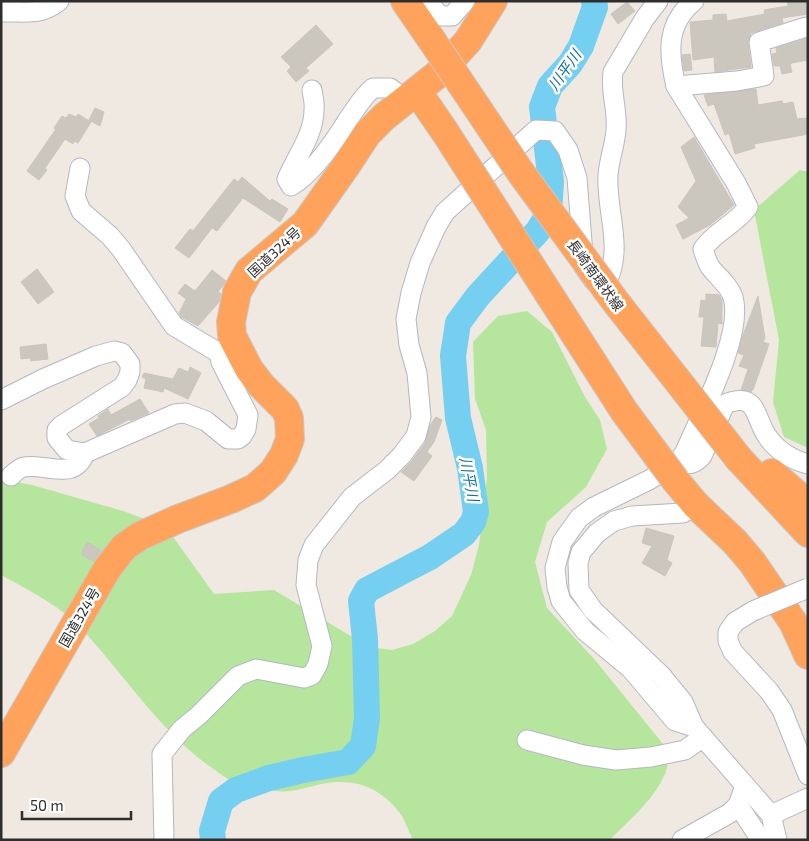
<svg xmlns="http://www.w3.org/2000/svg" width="809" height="841" font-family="'Exo 2','Noto Sans JP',sans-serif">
	<rect width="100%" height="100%" fill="#efe9e1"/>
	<g fill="#b6e59e">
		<path d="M800,170L808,172V448L784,437L773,402L779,340L754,210Z"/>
		<path d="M527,311L552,332L585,397L600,420L607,449L586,487L547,522L535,562L547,608L595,660L667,749C667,755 668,763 667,768C658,797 630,819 610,840H413C409,832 406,823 402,816C387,794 365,781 338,782C322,782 306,789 290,791C275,793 247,788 234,782C227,779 221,774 215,770C159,732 123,672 77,624C58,605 25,588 1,575V479L32,485L123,511L166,527L214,594L274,590L369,647L392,650L413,644L435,631L452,616L471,575L479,545L487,478L486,430L475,399L473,342L498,316Z"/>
	</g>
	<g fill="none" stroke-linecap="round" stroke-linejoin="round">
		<path stroke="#75cff0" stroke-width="26" d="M213,840L212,831L221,801L236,790L269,778L303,770L348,762L363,746L367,718L365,639L361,601L367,590L430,557L464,534L473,522L476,512L470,468L458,418L453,356L458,323L478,296L538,231L549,213L551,182L542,107L550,86L570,64L581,46L595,7L594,1"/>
	</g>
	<g fill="#cbc7bf" stroke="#cbc5ba">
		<path d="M787,1H808V14L782,18L783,23L751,33L748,43L751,67L715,72L714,57L693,60L690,22L713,20V15L726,14L727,21L765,14L764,10L788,6Z"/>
		<path d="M627,2L635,11L618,24L611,14Z"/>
		<path d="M316,25L333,44L306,68L309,71L296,82L287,71L291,67L281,57Z"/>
		<path d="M808,38V60L792,63L790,64L792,72L782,74L780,66H774L772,54L777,53L776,48Z"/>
		<path d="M690,54L692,70L684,71L682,55Z"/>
		<path d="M756,89L758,105L782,101L783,104L793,102L797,119L808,118V134L754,144L755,148L735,154L729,133L725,135L714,104L708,106L704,95Z"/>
		<path d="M95,108L104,112L100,126L89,120Z"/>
		<path d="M69,114L76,117L78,114L91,122L78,143L74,141L73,144L65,139L45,168L47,170L39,180L27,171L56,129L54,128L62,116L66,118Z"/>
		<path d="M694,137L734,205L710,225L683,239L676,225L689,218L678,207L696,181L681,147Z"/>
		<path d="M242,177L270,201L272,199L288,209L280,222L243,198L217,231L212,228L189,258L175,248L190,229L193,231L234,179L238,182Z"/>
		<path d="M37,269L54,292L38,304L21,282Z"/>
		<path d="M212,270L226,281L218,292L221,294L219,302L198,326L181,317L179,313L186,299L178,293L185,284L195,291Z"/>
		<path d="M706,294L719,295L722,300V324L718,323L716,347L701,346L704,317H699L701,300L706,301Z"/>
		<path d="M758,296L765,338L763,342L769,344L753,390H752L751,392L741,390L748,369L739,366L744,355L738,353L743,335Z"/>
		<path d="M46,344L48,359L31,361L30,358L21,359L20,347Z"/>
		<path d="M190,367L201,373L188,399L164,388L163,392L144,388L146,379L142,377L144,373L173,379L179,368L188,372Z"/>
		<path d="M140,399L149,413L130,421V419L97,436L89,424L99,418L98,416L108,409L111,415Z"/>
		<path d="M436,417L442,420L434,442L427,452L432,456L414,481L401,472L411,462L425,443L430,425Z"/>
		<path d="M646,528L674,536L667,560L672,563L665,576L642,563L652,546L642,543Z"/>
		<path d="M87,542L102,551L93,561L81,554Z"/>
	</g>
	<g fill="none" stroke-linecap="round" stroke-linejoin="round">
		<defs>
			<g id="minor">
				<path d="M430,1L436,12L442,16H452L465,1"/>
				<path d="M694,1C666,24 668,53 676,86L736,183L748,207C736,224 714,232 703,249C705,255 707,262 710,267C717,276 729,285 733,297C744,335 700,416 685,452L678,462L649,480L594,507L579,518L562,542L555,568L557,587L561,601L585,631L631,669L675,721L694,727L771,815L777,840"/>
				<path d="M1,12C24,11 39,17 59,1"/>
				<path d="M676,86L737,81L764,76L759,42L806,27"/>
				<path d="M312,90C313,97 315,104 314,110C314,135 296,157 287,179L291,186C312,174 336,139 349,118C357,107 363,96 373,88H390L406,100"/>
				<path d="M80,168L75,196L81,211L110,236L121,249L174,326L219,353"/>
				<path d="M1,400L43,379L96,356L114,351L122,353L130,364V372L127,380L122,387L62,425L57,430V438L67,450L85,453L175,414L185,413L206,421L228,439H238L242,436L246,429L248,415L221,362L219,353L234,343"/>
				<path d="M678,462C689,465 694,465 702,456L725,404C758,391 754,417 767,436C776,450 792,460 808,464"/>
				<path d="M11,476C15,472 19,468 24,467C47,463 74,482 85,453"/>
				<path d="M753,611L735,622L728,632V641L733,652L769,691L782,710L808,775"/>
				<path d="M694,727L683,702L661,675L593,610L579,590L578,563L581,552L597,533L614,521L632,516L683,513L696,505"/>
				<path d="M527,740L583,755L616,760L651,757L685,750L703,737"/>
				<path d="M738,805L761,840"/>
				<path d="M771,815L808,798"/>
				<path d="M164,840L162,754L182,729L199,715L238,676L256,669L304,678L312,675L318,664L322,646L306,585L308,560L314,545L352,497L387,470L402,455L416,436L421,417L417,373L409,345L406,319L411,293L420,263L436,227L445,212L536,130L555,131L568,150L577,178L584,267L594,281H600L609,277C622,243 606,210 608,175C609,160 615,145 616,130C618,110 610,92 613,72L645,18L658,1"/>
				<path d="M682,840L730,813L738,805L745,786"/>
			</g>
			<g id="highway">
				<path d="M405,1L431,39"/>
				<path d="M417,91L445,132"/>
				<path d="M739,459L808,533"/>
				<path d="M772,473L808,504"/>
				<path d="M676,481L696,505L735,542L752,562L793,622L808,655"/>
				<path d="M1,753L107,569L124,547L140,536L178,519L231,499L255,488L273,472L284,455L290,439L289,418L285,409L262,386L249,369L232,336L231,322L237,292L249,271L305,224L346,166L367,134L384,117L438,74L468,41L493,1"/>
			</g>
		</defs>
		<use href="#minor" stroke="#b4b7c1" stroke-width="21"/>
		<use href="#highway" stroke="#c9c9c9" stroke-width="30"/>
		<use href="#minor" stroke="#fff" stroke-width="19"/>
		<use href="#highway" stroke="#ffa35c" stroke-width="28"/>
		<defs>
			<path id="minor-bridge" d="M753,611L808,588"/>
			<g id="highway-bridge">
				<path d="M431,39L521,173L615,301L739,459"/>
				<path d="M445,132L624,411L676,481"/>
			</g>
		</defs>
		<use href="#minor-bridge" stroke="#b4b7c1" stroke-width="21" stroke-linecap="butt"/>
		<use href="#highway-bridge" stroke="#c9c9c9" stroke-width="30" stroke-linecap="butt"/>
		<use href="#minor-bridge" stroke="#fff" stroke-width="19"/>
		<use href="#highway-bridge" stroke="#ffa35c" stroke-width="28"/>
	</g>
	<g text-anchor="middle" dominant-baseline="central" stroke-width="5" stroke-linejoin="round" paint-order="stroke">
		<g font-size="14" fill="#2e2e2e" stroke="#fff">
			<text transform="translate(274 252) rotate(-43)">国道324号</text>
			<text transform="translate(596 275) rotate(54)">長崎南環状線</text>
			<text transform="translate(79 617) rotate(-60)">国道324号</text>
		</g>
		<g font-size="15" font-style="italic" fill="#0d6fa3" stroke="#fff">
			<text transform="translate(564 70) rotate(-55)">川平川</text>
			<text transform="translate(470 479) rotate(79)">川平川</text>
		</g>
	</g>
	<rect width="809" height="841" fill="none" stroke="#2e2e2e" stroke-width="5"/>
	<path d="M22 811v8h109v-8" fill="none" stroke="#2e2e2e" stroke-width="2.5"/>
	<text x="30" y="811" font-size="15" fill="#2e2e2e" stroke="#ffffff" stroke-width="4" paint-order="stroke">50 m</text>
</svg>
